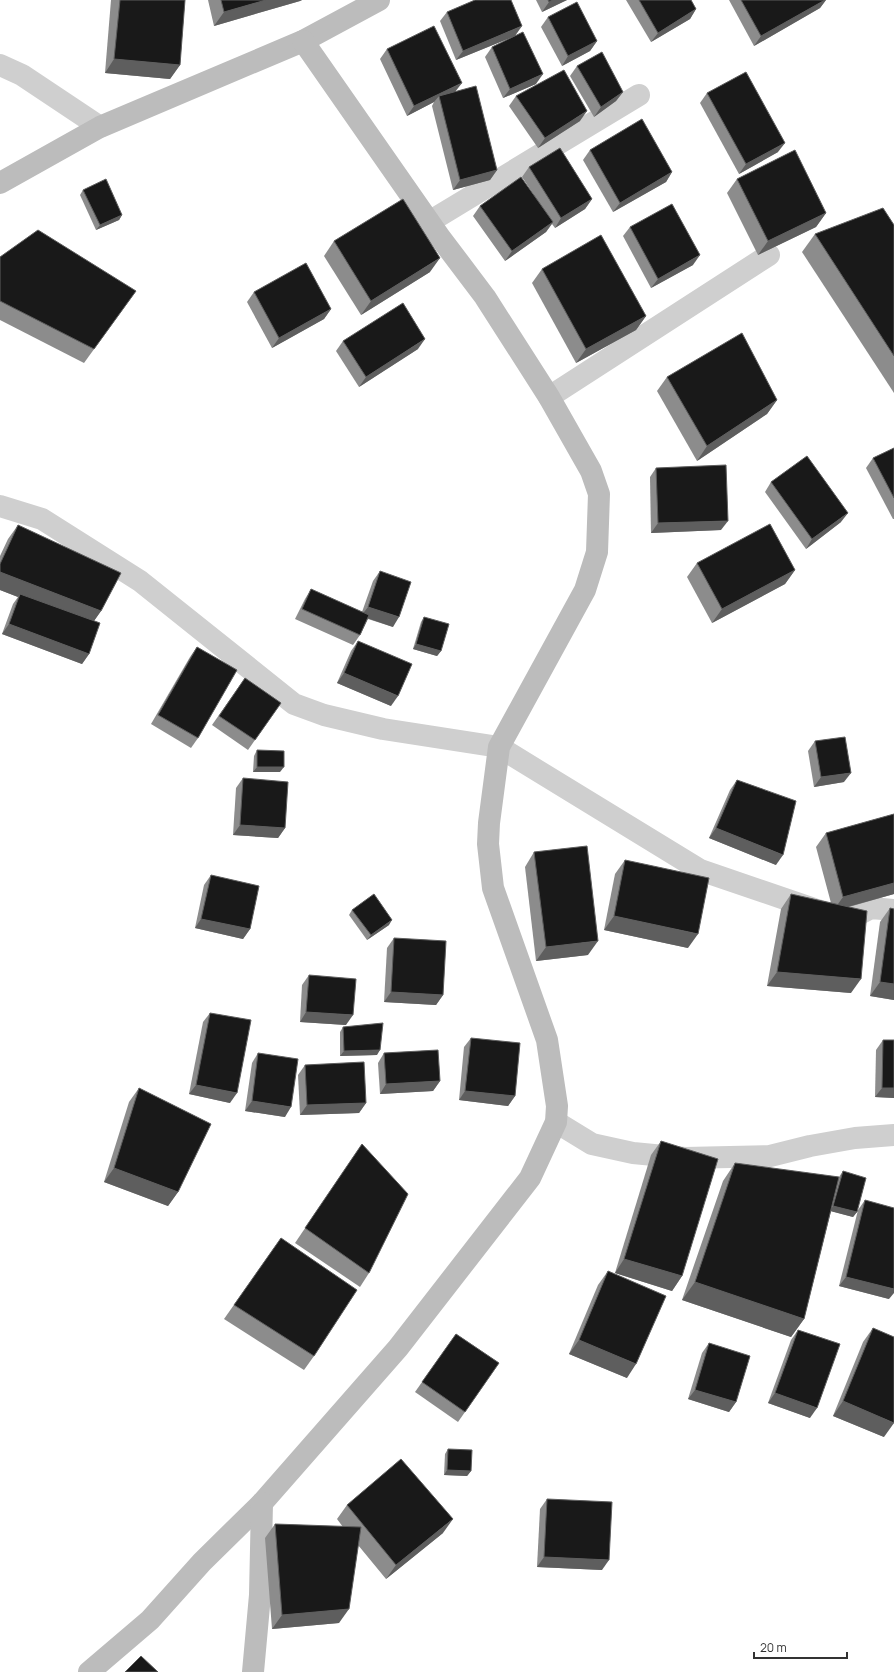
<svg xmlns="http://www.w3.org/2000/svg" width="894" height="1672" font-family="Manrope,sans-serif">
	<rect width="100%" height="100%" fill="#fff"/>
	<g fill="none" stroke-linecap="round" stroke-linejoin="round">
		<g stroke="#cfcfcf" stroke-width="22">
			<path d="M0,65L22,75L100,127"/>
			<path d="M429,222L639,95"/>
			<path d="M549,397L769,255"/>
			<path d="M0,506L42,519L140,581L294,704L324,715L383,729L499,747L700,870L814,909L850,919L871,908L894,910"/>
			<path d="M556,1122L592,1144L633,1153L685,1158L770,1156L810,1146L855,1138L894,1135"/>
		</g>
		<g stroke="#bcbcbc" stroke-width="22">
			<path d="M0,183L100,127L303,41L379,0"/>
			<path d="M89,1672L150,1620L202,1562L262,1503L398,1348L530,1178L556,1122L557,1106L547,1040L493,888L488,844L489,823L499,747L585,590L597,552L599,494L591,471L549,397L485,297L439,236L303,41"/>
			<path d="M253,1672L260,1595L262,1503"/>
		</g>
	</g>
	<g fill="#8c8c8c">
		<path d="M111,0H185L180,65L170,79L105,73Z"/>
		<path d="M208,0H302L300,1L214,26Z"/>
		<path d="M536,0H567L542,12Z"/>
		<path d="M626,0H691L696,9L690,19L651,42Z"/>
		<path d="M729,0H826L820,8L754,46Z"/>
		<path d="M447,12L515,36L456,60L440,21Z"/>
		<path d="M548,17L597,41L590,51L562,66L541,27Z"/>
		<path d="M492,47L536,84L503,98L485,57Z"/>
		<path d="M387,49L455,92L497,170L490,180L453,190L432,106L434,102L407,116L380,59Z"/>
		<path d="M577,66L623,92L616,101L594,117L570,76Z"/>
		<path d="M707,93L778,152L739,174L700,103Z"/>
		<path d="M516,96L580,121L538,148L509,106Z"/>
		<path d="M590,150L672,172L666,182L613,212L583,160Z"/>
		<path d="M529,167L592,199L585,209L555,228L552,224L546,232L505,261L473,216L480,206L534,195L522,177Z"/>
		<path d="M737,179L826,213L816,227L758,255L727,193Z"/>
		<path d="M83,190L122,215L119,220L96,230L80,195Z"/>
		<path d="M894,225V393L802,252L815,234Z"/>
		<path d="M630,227L693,265L651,288L623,236Z"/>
		<path d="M334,241L430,272L361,315L324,256Z"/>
		<path d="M0,257L136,291L84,363L0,320Z"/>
		<path d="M542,269L646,316L636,330L576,363L532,283Z"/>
		<path d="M254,292L331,309L324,319L272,348L247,302Z"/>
		<path d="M343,341L418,349L359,387L336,351Z"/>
		<path d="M667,377L777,400L767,414L697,461L657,391Z"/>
		<path d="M894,448V519H893L866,468L873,458Z"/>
		<path d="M656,468L721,530L651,533L650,477Z"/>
		<path d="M771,482L841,522L806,549L765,492Z"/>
		<path d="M18,525L101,611L94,621L89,654L82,664L2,634L13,604L18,597L0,590V556L8,539Z"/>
		<path d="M697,563L795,570L785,584L712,623L687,577Z"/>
		<path d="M380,571L393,627L368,619L360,635L353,645L295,619L305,599L311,589L362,612L373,581Z"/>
		<path d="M424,617L441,651L437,656L413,649L421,622Z"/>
		<path d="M358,641L391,706L337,683L351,651Z"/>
		<path d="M197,647L198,738L191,748L151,724L190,657Z"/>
		<path d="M245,678L281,703L248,750L212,725Z"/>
		<path d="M815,741L844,782L814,787L808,751Z"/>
		<path d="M257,750L280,772H253L254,756Z"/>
		<path d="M243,778L285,828L278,838L233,835L236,788Z"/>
		<path d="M737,780L776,865L709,838L730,790Z"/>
		<path d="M894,814V894L849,907L851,993L767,986L781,909L791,894L831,903L816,847L826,833Z"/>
		<path d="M534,852L588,955L536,961L525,867Z"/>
		<path d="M625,860L688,948L604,930L615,874Z"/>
		<path d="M211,875L250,929L243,939L195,928L204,885Z"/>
		<path d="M890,908L894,909V1000L870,996L880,922Z"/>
		<path d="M352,910L389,925L367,940L349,915Z"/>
		<path d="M394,938L443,995L436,1005L384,1002L387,948Z"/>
		<path d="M309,975L346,1025L300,1022L302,985Z"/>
		<path d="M210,1013L230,1103L189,1094L203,1022Z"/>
		<path d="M343,1027L377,1055L340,1056V1032Z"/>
		<path d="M471,1038L515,1096L508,1106L459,1100L464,1047Z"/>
		<path d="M883,1040L894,1098L875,1097L876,1050Z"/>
		<path d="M258,1053L285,1117L245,1111L252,1063Z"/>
		<path d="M384,1053L440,1081L433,1091L380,1094L378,1063Z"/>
		<path d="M305,1065L366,1103L359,1113L300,1115L298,1075Z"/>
		<path d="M139,1088L178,1192L168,1206L104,1182L129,1102Z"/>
		<path d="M661,1141L682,1276L672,1291L615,1273L651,1155Z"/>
		<path d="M362,1144L369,1273L360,1287L295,1243Z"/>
		<path d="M735,1163L839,1177L843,1171L857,1212L853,1217L831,1211L804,1319L791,1337L682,1300L723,1181Z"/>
		<path d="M865,1200L889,1299L839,1286L858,1210Z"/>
		<path d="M281,1238L314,1356L304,1370L224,1319Z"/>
		<path d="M608,1271L627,1378L569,1354L598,1285Z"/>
		<path d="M873,1328L884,1437L833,1416L863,1342Z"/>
		<path d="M798,1330L810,1418L768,1403L791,1340Z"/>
		<path d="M456,1334L499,1363L458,1422L415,1392Z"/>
		<path d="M709,1343L736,1402L729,1412L688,1399L702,1353Z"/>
		<path d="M448,1449L471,1471L467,1476L444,1475L445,1454Z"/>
		<path d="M547,1499L602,1570L537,1567L540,1509Z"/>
		<path d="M347,1505L443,1533L386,1579L358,1545L339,1623L272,1629L265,1538L275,1524L343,1527L337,1519Z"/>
	</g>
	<g fill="#5e5e5e">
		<path d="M266,0H302L300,1L214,26L224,12Z"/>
		<path d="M553,0H567L542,12L549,2Z"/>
		<path d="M825,0H826L820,8L754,46L761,36Z"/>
		<path d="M696,9L690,19L651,42L658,33Z"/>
		<path d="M522,26L515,36L456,60L463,51Z"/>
		<path d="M597,41L590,51L562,66L568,56Z"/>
		<path d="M114,59L180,65L170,79L105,73Z"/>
		<path d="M543,74L536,84L503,98L510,89Z"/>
		<path d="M462,83L455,92L439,96L434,102L407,116L414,106Z"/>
		<path d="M623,92L616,101L594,117L601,107Z"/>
		<path d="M587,111L580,121L538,148L545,138Z"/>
		<path d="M785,143L778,152L739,174L746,164Z"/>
		<path d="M497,170L490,180L453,190L460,180Z"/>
		<path d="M672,172L666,182L613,212L620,203Z"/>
		<path d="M592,199L585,209L555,228L561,218Z"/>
		<path d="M826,213L816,227L758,255L768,241Z"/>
		<path d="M122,215L119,220L96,230L100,225Z"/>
		<path d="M553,222L546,232L505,261L512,251Z"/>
		<path d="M700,255L693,265L651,288L658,279Z"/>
		<path d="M440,258L430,272L361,315L371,301Z"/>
		<path d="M331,309L324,319L272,348L279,338Z"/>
		<path d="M646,316L636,330L576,363L586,349Z"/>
		<path d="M425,339L418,349L359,387L366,377Z"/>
		<path d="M777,400L767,414L697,461L707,446Z"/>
		<path d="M848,513L841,522L806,549L812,539Z"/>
		<path d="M728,521L721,530L651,533L658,523Z"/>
		<path d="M795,570L785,584L712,623L722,609Z"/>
		<path d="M0,572L101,611L91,625L20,594L18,597L0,590Z"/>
		<path d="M368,607L399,617L393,627L361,616Z"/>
		<path d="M9,624L89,654L82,664L2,634Z"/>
		<path d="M416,644L441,651L437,656L413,649Z"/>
		<path d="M344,673L398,696L391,706L337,683Z"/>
		<path d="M257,767H284L280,772H253Z"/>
		<path d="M851,773L844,782L814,787L821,777Z"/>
		<path d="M240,825L285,828L278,838L233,835Z"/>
		<path d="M716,828L783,855L776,865L709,838Z"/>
		<path d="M894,883V894L833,911L843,897Z"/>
		<path d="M614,916L698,934L688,948L604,930Z"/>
		<path d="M201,919L250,929L243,939L195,928Z"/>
		<path d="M392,920L389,925L367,940L371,935Z"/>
		<path d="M598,941L588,955L536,961L546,947Z"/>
		<path d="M777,972L861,979L851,993L767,986Z"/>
		<path d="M880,982L894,984V1000L870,996Z"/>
		<path d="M391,992L443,995L436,1005L384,1002Z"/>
		<path d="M306,1012L353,1015L346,1025L300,1022Z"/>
		<path d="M380,1050L377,1055L340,1056L344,1051Z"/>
		<path d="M440,1081L433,1091L380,1094L386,1084Z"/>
		<path d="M196,1085L237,1093L230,1103L189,1094Z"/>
		<path d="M882,1088H894V1098L875,1097Z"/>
		<path d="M465,1091L515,1096L508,1106L459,1100Z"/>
		<path d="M252,1101L291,1107L285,1117L245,1111Z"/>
		<path d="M366,1103L359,1113L300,1115L307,1105Z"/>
		<path d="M114,1168L178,1192L168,1206L104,1182Z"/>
		<path d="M833,1206L857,1212L853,1217L830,1211Z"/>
		<path d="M624,1259L682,1276L672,1291L615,1273Z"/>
		<path d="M846,1277L894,1289V1293L889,1299L839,1286Z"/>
		<path d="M695,1282L804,1319L791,1337L682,1300Z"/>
		<path d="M579,1340L636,1364L627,1378L569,1354Z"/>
		<path d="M695,1390L736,1402L729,1412L688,1399Z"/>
		<path d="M775,1393L817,1408L810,1418L768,1403Z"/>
		<path d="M843,1401L894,1423L884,1437L833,1416Z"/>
		<path d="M447,1470L471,1471L467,1476L444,1475Z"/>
		<path d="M453,1519L443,1533L386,1579L396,1565Z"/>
		<path d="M544,1557L609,1560L602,1570L537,1567Z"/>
		<path d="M349,1609L339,1623L272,1629L282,1615Z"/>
	</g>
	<g fill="#191919" stroke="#5e5e5e">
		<path d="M120,0H185L180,65L114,59Z"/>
		<path d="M221,0H266L224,12Z"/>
		<path d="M475,0H511L522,26L463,51L447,12Z"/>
		<path d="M548,0H553L549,2Z"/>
		<path d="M639,0H691L696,9L658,33Z"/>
		<path d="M741,0H825L761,36Z"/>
		<path d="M577,2L597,41L568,56L548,17Z"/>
		<path d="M434,26L462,83L414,106L387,49Z"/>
		<path d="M523,32L543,74L510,89L492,47Z"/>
		<path d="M602,52L623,92L601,107L577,66Z"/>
		<path d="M564,70L587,111L545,138L516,96Z"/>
		<path d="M746,72L785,143L746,164L707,93Z"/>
		<path d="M476,86L497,170L460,180L439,96Z"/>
		<path d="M642,119L672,172L620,203L590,150Z"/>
		<path d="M560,148L592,199L561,218L529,167Z"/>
		<path d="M795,150L826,213L768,241L737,179Z"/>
		<path d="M521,177L553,222L512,251L480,206Z"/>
		<path d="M106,179L122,215L100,225L83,190Z"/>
		<path d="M403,199L440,258L371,301L334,241Z"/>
		<path d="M672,204L700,255L658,279L630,227Z"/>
		<path d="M883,208L894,225V356L815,234Z"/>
		<path d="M38,230L136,291L94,349L0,301V257Z"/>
		<path d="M601,235L646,316L586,349L542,269Z"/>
		<path d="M306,263L331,309L279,338L254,292Z"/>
		<path d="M403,303L425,339L366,377L343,341Z"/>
		<path d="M742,333L777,400L707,446L667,377Z"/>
		<path d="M894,448V498L873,458Z"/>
		<path d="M807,456L848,513L812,539L771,482Z"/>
		<path d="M726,465L728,521L658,523L656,468Z"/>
		<path d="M770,524L795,570L722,609L697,563Z"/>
		<path d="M18,525L121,573L101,611L0,572V564Z"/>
		<path d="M380,571L411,582L399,617L368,607Z"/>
		<path d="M311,589L369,615L360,635L302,609Z"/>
		<path d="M20,594L100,623L89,654L9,624Z"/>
		<path d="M424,617L449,624L441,651L416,644Z"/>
		<path d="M358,641L412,664L398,696L344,673Z"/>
		<path d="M197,647L237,670L198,738L158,715Z"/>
		<path d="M245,678L281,703L255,740L219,716Z"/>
		<path d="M845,737L851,773L821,777L815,741Z"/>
		<path d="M257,750L284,751V767H257Z"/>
		<path d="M243,778L288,782L285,828L240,825Z"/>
		<path d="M737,780L796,801L783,855L716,828Z"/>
		<path d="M894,814V883L843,897L826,833Z"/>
		<path d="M587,846L598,941L546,947L534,852Z"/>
		<path d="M625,860L709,878L698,934L614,916Z"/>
		<path d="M211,875L259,886L250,929L201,919Z"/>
		<path d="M374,894L392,920L371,935L352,910Z"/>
		<path d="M791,894L867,911L861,979L777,972Z"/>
		<path d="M890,908L894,909V984L880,982Z"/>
		<path d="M394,938L446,941L443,995L391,992Z"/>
		<path d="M309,975L356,979L353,1015L306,1012Z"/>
		<path d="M210,1013L251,1020L237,1093L196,1085Z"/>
		<path d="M383,1023L380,1050L344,1051L343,1027Z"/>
		<path d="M471,1038L520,1043L515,1096L465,1091Z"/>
		<path d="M883,1040H894V1088H882Z"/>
		<path d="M438,1050L440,1081L386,1084L384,1053Z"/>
		<path d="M258,1053L298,1059L291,1107L252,1101Z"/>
		<path d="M364,1062L366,1103L307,1105L305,1065Z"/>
		<path d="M139,1088L211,1124L178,1192L114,1168Z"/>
		<path d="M661,1141L718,1159L682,1276L624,1259Z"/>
		<path d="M362,1144L408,1194L369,1273L305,1228Z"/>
		<path d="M735,1163L839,1177L804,1319L695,1282Z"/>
		<path d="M843,1171L866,1178L857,1212L833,1206Z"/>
		<path d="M865,1200L894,1208V1289L846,1277Z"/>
		<path d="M281,1238L357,1290L314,1356L234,1305Z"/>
		<path d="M608,1271L666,1296L636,1364L579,1340Z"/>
		<path d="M873,1328L894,1337V1423L843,1401Z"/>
		<path d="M798,1330L840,1344L817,1408L775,1393Z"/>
		<path d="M456,1334L499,1363L465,1412L422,1382Z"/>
		<path d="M709,1343L750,1356L736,1402L695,1390Z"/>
		<path d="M448,1449L472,1450L471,1471L447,1470Z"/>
		<path d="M401,1459L453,1519L396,1565L347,1505Z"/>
		<path d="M547,1499L612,1502L609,1560L544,1557Z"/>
		<path d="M275,1524L361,1527L349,1609L282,1615Z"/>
		<path d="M141,1656L158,1672H125Z"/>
	</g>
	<path d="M754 1652v6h93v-6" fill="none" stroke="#323232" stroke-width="2"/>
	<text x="760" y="1652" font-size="12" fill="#323232" stroke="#ffffff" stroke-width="3" paint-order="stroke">20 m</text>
</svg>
